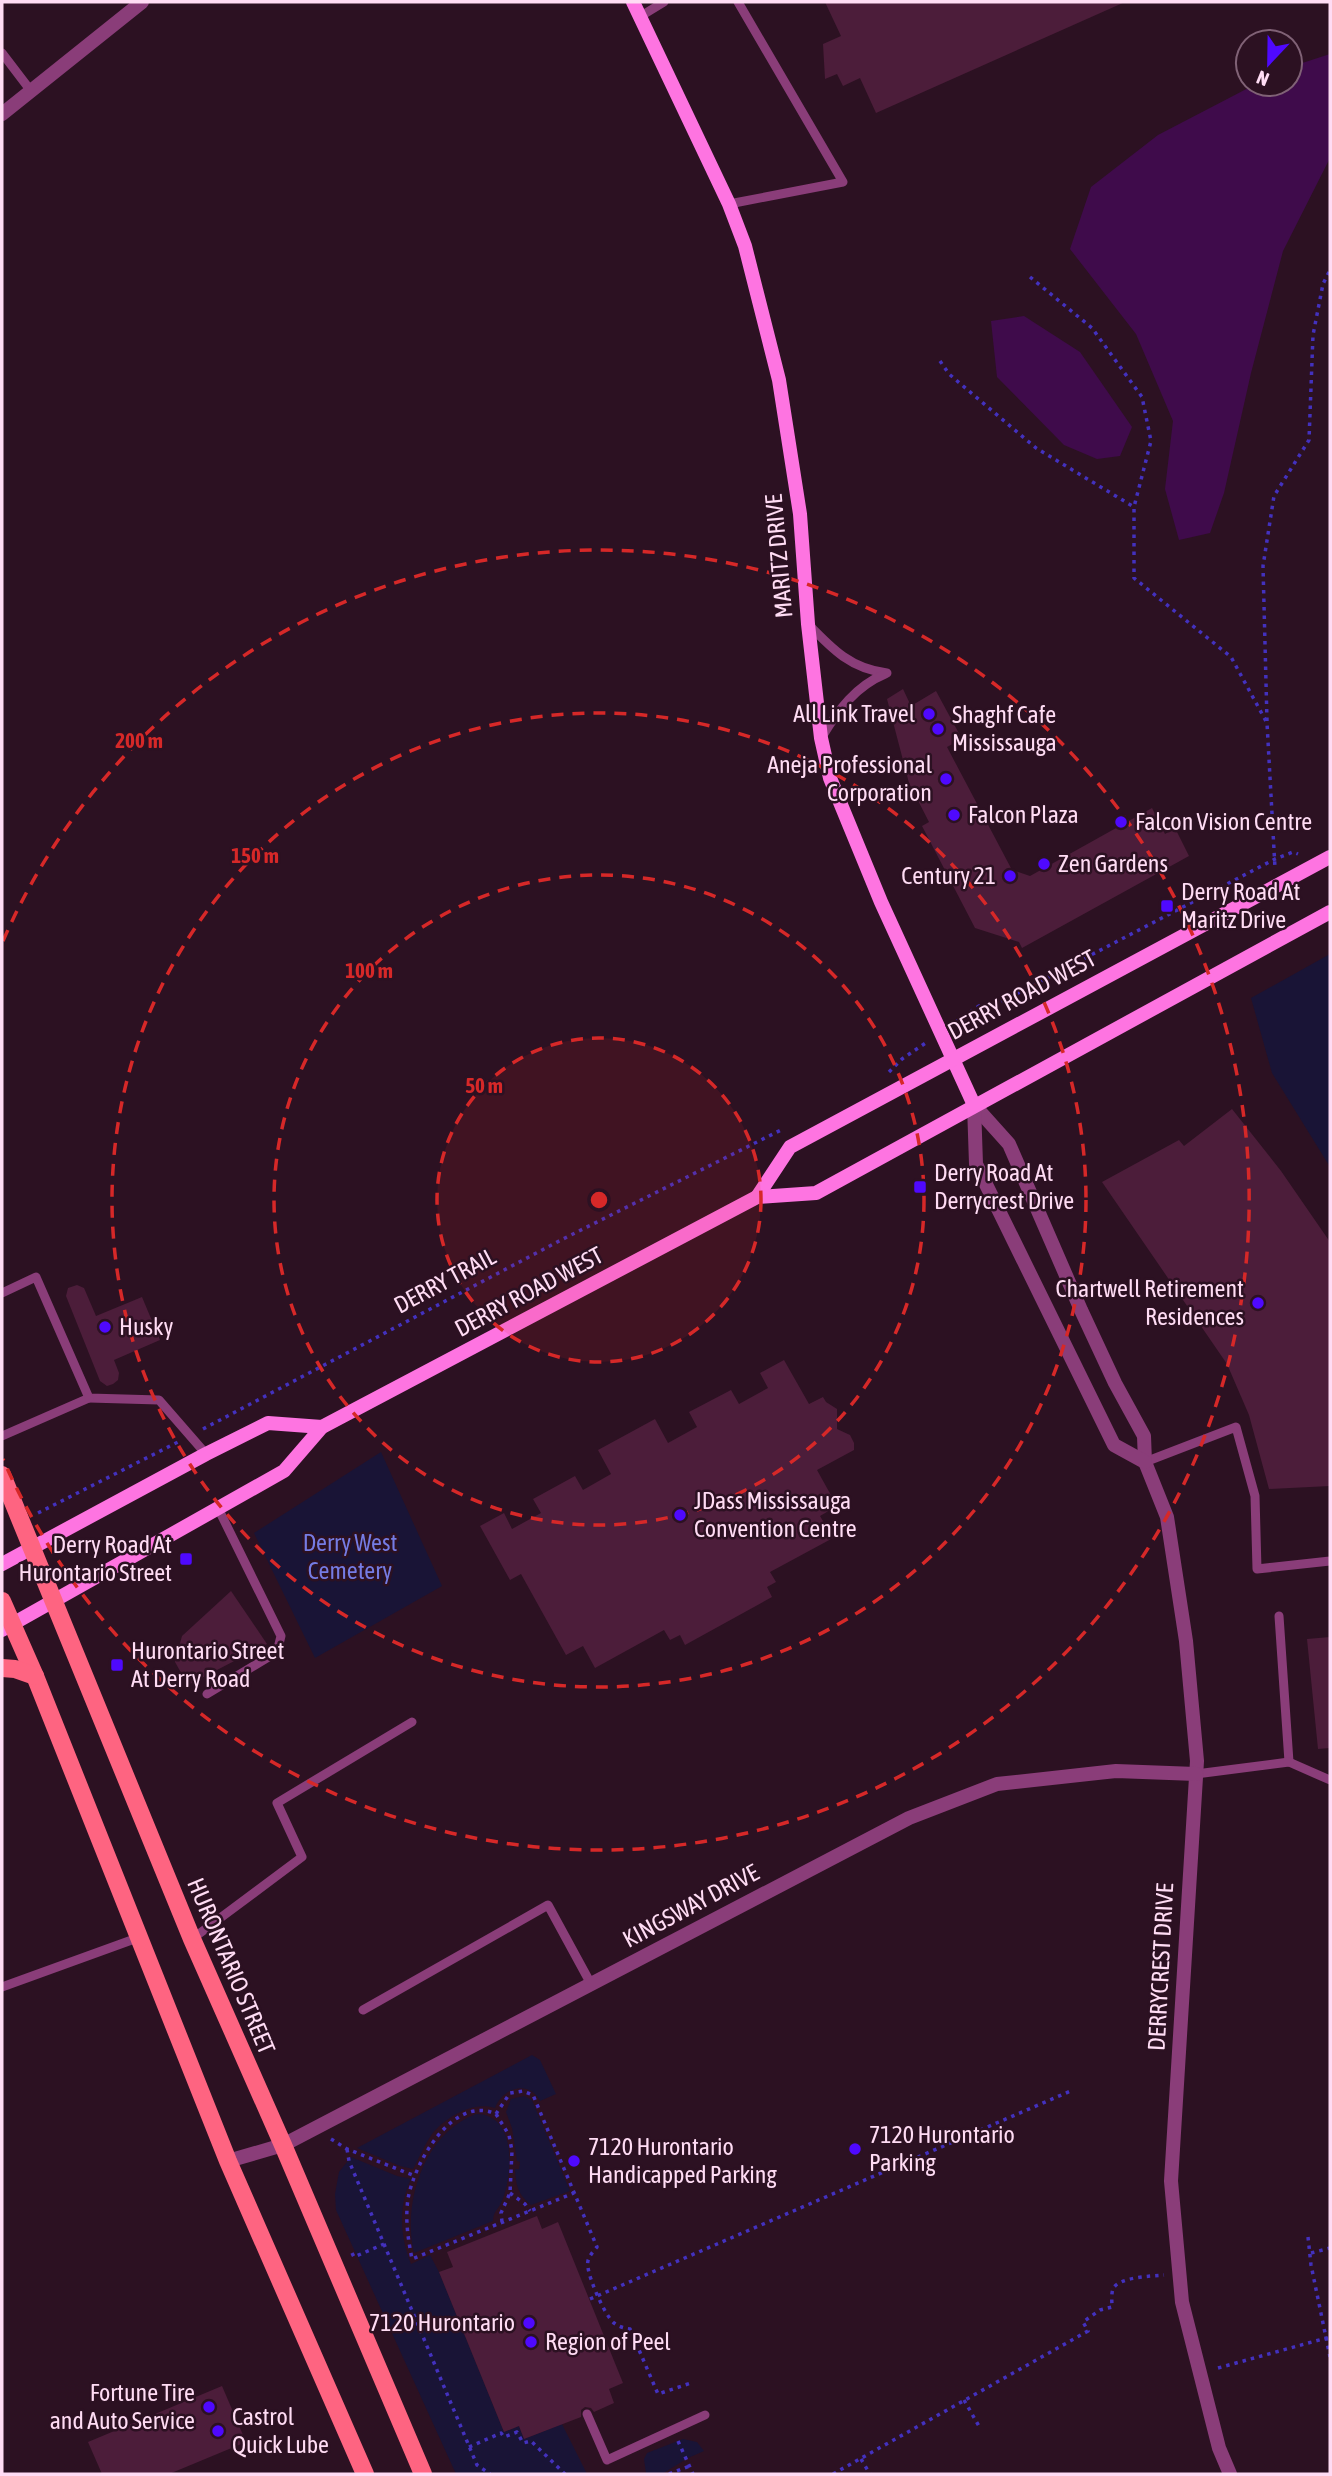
<svg xmlns="http://www.w3.org/2000/svg" width="1332" height="2476" viewBox="0 0 1332 2476" font-family="'Asap Condensed',sans-serif">
<style>
.green{fill:#191436}
.water{fill:#3f0b4b}
.building{fill:#4c1d3a}
.lines{fill:none;stroke-linecap:round;stroke-linejoin:round}
.path{stroke:#4331be;stroke-width:3.5;stroke-dasharray:3.5 5;stroke-linecap:butt}
.lane{stroke:#8a3d79;stroke-width:9}
.street{stroke:#8a3d79;stroke-width:14}
.secondary{stroke:#fe74e1;stroke-width:14}
.primary{stroke:#fe6481;stroke-width:18}
.ring{fill:none;stroke:#d62828;stroke-width:3.5;stroke-dasharray:12 9}
.poi-dot{fill:#4f09fe;stroke:#2c1122;stroke-width:2.5}
.labels{text-anchor:middle;stroke-width:5;stroke-linejoin:round;paint-order:stroke}
.street-label{font-size:24px;fill:#ffdcf4;stroke:#2c1122}
.poi-label{font-size:24px;fill:#ffdcf4;stroke:#2c1122;text-anchor:start}
.park-label{font-size:24px;fill:#757ce4;stroke:#2c1122}
.centre{fill:#d62828;stroke:#2c1122;stroke-width:3.5}
.ring-label{font-size:21px;text-anchor:middle;font-weight:bold;fill:#d62828;stroke:#2c1122;stroke-width:5;stroke-linejoin:round;paint-order:stroke}
</style>
<rect width="100%" height="100%" fill="#2c1122"/>
<g class="green">
<polygon points="1330,954 1330,1167 1272,1073 1251,998"/>
<polygon points="381,1452 442,1586 315,1658 254,1533"/>
<path d="M532 2055 540 2060 556 2094 540 2101C529 2079 502 2088 495 2108 473 2101 446 2117 432 2134 425 2144 419 2158 413 2169L400 2166 357 2148Z"/>
<path d="M524 2096 532 2100 570 2191 531 2205C518 2194 516 2186 515 2169H519L520 2162 517 2161 512 2128 506 2112 511 2099Z"/>
<path d="M476 2114C517 2114 513 2174 502 2201 499 2209 493 2211 493 2221L414 2253C402 2203 424 2133 476 2114Z"/>
<path d="M351 2157 397 2176 411 2179C398 2207 400 2236 411 2264L430 2255 439 2272 504 2432 519 2426 524 2439 562 2424 587 2474H456L336 2210 335 2194 339 2172Z"/>
<polygon points="683,2439 697,2442 704,2451 688,2458 662,2474 643,2474 646,2473 644,2459 647,2453"/>
</g>
<g class="water">
<polygon points="1330,54 1330,158 1283,251 1251,373 1224,493 1210,533 1179,540 1165,489 1173,421 1136,334 1070,249 1091,187 1158,135 1256,84 1290,84 1290,67"/>
<polygon points="1024,316 1080,352 1132,427 1120,456 1097,459 1064,445 997,377 991,321"/>
</g>
<g class="building">
<polygon points="825,2 1125,2 876,113 860,78 843,86 837,74 825,79 823,44 841,36"/>
<polygon points="903,689 911,706 936,691 962,739 947,747 1012,870 1030,876 1152,808 1165,834 1175,828 1189,856 1022,948 1019,942 975,928 922,826 929,822 909,783 887,699"/>
<polygon points="1232,1109 1281,1171 1330,1242 1330,1486 1269,1489 1249,1415 1227,1364 1102,1182 1179,1140 1184,1146"/>
<polygon points="77,1285 84,1288 96,1316 142,1297 160,1340 114,1360 119,1373 118,1380 113,1384 107,1386 100,1381 66,1296 68,1288"/>
<polygon points="784,1360 809,1404 823,1397 826,1402 837,1409 837,1429 850,1435 854,1443 854,1450 817,1470 837,1506 820,1516 833,1538 770,1572 776,1582 767,1587 772,1597 685,1645 680,1635 670,1640 664,1630 595,1668 583,1646 566,1655 521,1574 510,1580 480,1526 504,1513 512,1529 541,1513 533,1499 575,1476 583,1490 611,1474 598,1450 655,1419 668,1443 697,1427 689,1412 731,1390 739,1404 768,1388 760,1373"/>
<polygon points="231,1591 267,1644 188,1685 175,1662 182,1636"/>
<polygon points="1330,1637 1330,1748 1318,1749 1307,1639"/>
<polygon points="537,2216 542,2229 558,2222 623,2383 609,2389 614,2403 594,2412 591,2408 585,2407 581,2410 581,2417 524,2439 519,2426 504,2432 439,2272 453,2267 447,2252"/>
<polygon points="222,2386 246,2442 169,2474 102,2474 88,2442"/>
</g>
<g class="lines">
<g class="path">
<polyline points="1030,277 1092,328 1142,397 1151,441 1134,507 1134,578 1231,657 1267,723 1275,868"/>
<polyline points="940,361 949,374 1036,448 1134,507"/>
<polyline points="1267,721 1263,566 1274,496 1309,440 1313,335 1323,284 1330,270"/>
<polyline points="956,1022 979,1006 999,1003 1275,859 1293,852 1298,854"/>
<polyline points="889,1072 902,1059 927,1042"/>
<polyline points="203,1429 561,1240 781,1130"/>
<polyline points="38,1513 178,1442"/>
<path d="M496 2114 510 2093 523 2091 533 2095 597 2247C592 2253 586 2259 588 2267 589 2279 605 2316 614 2323 619 2327 624 2328 630 2329L658 2394 691 2383"/>
<polyline points="331,2139 347,2149 415,2176"/>
<polyline points="347,2149 349,2161 477,2465 490,2474"/>
<polyline points="510,2193 525,2204 530,2211"/>
<path d="M502 2222 501 2213 510 2193 512 2151 509 2135 496 2114C453 2094 414 2163 408 2199 405 2219 408 2239 412 2259L574 2193"/>
<polyline points="1308,2237 1311,2265 1330,2357"/>
<polyline points="352,2253 354,2257 384,2244"/>
<polyline points="1311,2253 1330,2248"/>
<polyline points="590,2299 1073,2090"/>
<polyline points="1218,2368 1330,2337"/>
<polyline points="964,2400 980,2428"/>
<polyline points="678,2441 693,2474"/>
<polyline points="469,2447 501,2433 504,2437 517,2432 523,2443 531,2441 565,2474"/>
<polyline points="861,2459 870,2474"/>
<polyline points="669,2474 690,2466"/>
<path d="M833 2474 1088 2331 1083 2322 1100 2310 1112 2307C1112 2302 1111 2294 1113 2289 1118 2277 1152 2276 1164 2275"/>
</g>
<g class="lane">
<polyline points="641,16 664,2"/>
<polyline points="2,53 31,91"/>
<polyline points="729,204 843,182 738,2"/>
<path d="M808 624C832 649 851 669 887 673"/>
<path d="M822 737C838 710 856 686 885 674"/>
<polyline points="2,1293 36,1277 89,1398 159,1400 206,1454"/>
<polyline points="2,1436 89,1398"/>
<polyline points="1145,1462 1236,1427 1255,1496 1257,1569 1330,1561"/>
<polyline points="1279,1616 1289,1762"/>
<polyline points="207,1694 277,1652 281,1636 218,1508"/>
<polyline points="1196,1774 1289,1762 1330,1780"/>
<polyline points="192,1939 302,1857 277,1803 412,1722"/>
<polyline points="2,1987 140,1937"/>
<polyline points="363,2010 548,1905 591,1984"/>
<polyline points="587,2414 607,2460 705,2415"/>
</g>
<g class="street">
<polyline points="2,114 142,2"/>
<polyline points="974,1105 1009,1144 1081,1310 1115,1383 1144,1436 1145,1462 1167,1517 1186,1641 1197,1761 1171,2181 1182,2302 1219,2448 1230,2474"/>
<polyline points="974,1105 976,1164 1114,1445 1145,1462"/>
<polyline points="228,2161 283,2145 909,1818 997,1784 1116,1771 1196,1774"/>
</g>
<g class="secondary">
<polyline points="633,2 729,204 745,246 779,380 800,514 808,624 821,738 830,778 881,902 974,1105"/>
<polyline points="757,1197 790,1147 1330,857"/>
<polyline points="2,1564 206,1454 268,1423 322,1427"/>
<polyline points="2,1630 284,1471 322,1427 757,1197 816,1193 1330,912"/>
</g>
<g class="primary">
<polyline points="2,1475 192,1939 283,2145 423,2474"/>
<polyline points="2,1601 35,1676 228,2161 365,2474"/>
<polyline points="2,1668 15,1669 35,1676"/>
</g>
</g>
<circle cx="599" cy="1200" r="162" fill="#d62828" fill-opacity=".12"/>
<g class="ring">
<circle cx="599" cy="1200" r="162"/>
<circle cx="599" cy="1200" r="325"/>
<circle cx="599" cy="1200" r="487"/>
<path d="M3 941A650 650 0 1 1 3 1459"/>
</g>
<g class="poi-dot">
<circle cx="929" cy="714" r="7"/>
<circle cx="938" cy="729" r="7"/>
<circle cx="946" cy="779" r="7"/>
<circle cx="954" cy="815" r="7"/>
<circle cx="1121" cy="822" r="7"/>
<circle cx="1044" cy="864" r="7"/>
<circle cx="1010" cy="876" r="7"/>
<rect x="1160" y="899" width="14" height="14" rx="3.5"/>
<rect x="913" y="1180" width="14" height="14" rx="3.5"/>
<circle cx="1258" cy="1303" r="7"/>
<circle cx="105" cy="1327" r="7"/>
<circle cx="680" cy="1515" r="7"/>
<rect x="179" y="1552" width="14" height="14" rx="3.5"/>
<rect x="110" y="1658" width="14" height="14" rx="3.5"/>
<circle cx="855" cy="2149" r="7"/>
<circle cx="574" cy="2161" r="7"/>
<circle cx="529" cy="2323" r="7"/>
<circle cx="531" cy="2342" r="7"/>
<circle cx="209" cy="2407" r="7"/>
<circle cx="218" cy="2431" r="7"/>
</g>
<g class="labels">
<g class="street-label">
<text transform="translate(779 556) rotate(-95)" y="8">MARITZ DRIVE</text>
<text transform="translate(1022 995) rotate(-28)" y="8">DERRY ROAD WEST</text>
<text transform="translate(445 1281) rotate(-28)" y="8">DERRY TRAIL</text>
<text transform="translate(529 1292) rotate(-28)" y="8">DERRY ROAD WEST</text>
<text transform="translate(691 1906) rotate(-28)" y="8">KINGSWAY DRIVE</text>
<text transform="translate(231 1966) rotate(67)" y="8">HURONTARIO STREET</text>
<text transform="translate(1161 1967) rotate(-87)" y="8">DERRYCREST DRIVE</text>
</g>
<g class="poi-label">
<text x="915" y="722" text-anchor="end">All Link Travel</text>
<text x="952" y="723">Shaghf Cafe<tspan x="952" dy="28">Mississauga</tspan></text>
<text x="932" y="773" text-anchor="end">Aneja Professional<tspan x="932" dy="28">Corporation</tspan></text>
<text x="968" y="823">Falcon Plaza</text>
<text x="1135" y="830">Falcon Vision Centre</text>
<text x="1058" y="872">Zen Gardens</text>
<text x="996" y="884" text-anchor="end">Century 21</text>
<text x="1181" y="900">Derry Road At<tspan x="1181" dy="28">Maritz Drive</tspan></text>
<text x="934" y="1181">Derry Road At<tspan x="934" dy="28">Derrycrest Drive</tspan></text>
<text x="1244" y="1297" text-anchor="end">Chartwell Retirement<tspan x="1244" dy="28">Residences</tspan></text>
<text x="119" y="1335">Husky</text>
<text x="694" y="1509">JDass Mississauga<tspan x="694" dy="28">Convention Centre</tspan></text>
<text x="172" y="1553" text-anchor="end">Derry Road At<tspan x="172" dy="28">Hurontario Street</tspan></text>
<text x="131" y="1659">Hurontario Street<tspan x="131" dy="28">At Derry Road</tspan></text>
<text x="869" y="2143">7120 Hurontario<tspan x="869" dy="28">Parking</tspan></text>
<text x="588" y="2155">7120 Hurontario<tspan x="588" dy="28">Handicapped Parking</tspan></text>
<text x="515" y="2331" text-anchor="end">7120 Hurontario</text>
<text x="545" y="2350">Region of Peel</text>
<text x="195" y="2401" text-anchor="end">Fortune Tire<tspan x="195" dy="28">and Auto Service</tspan></text>
<text x="232" y="2425">Castrol<tspan x="232" dy="28">Quick Lube</tspan></text>
</g>
<g class="park-label">
<text x="350" y="1551">Derry West<tspan x="350" dy="28">Cemetery</tspan></text>
</g>
</g>
<circle cx="599" cy="1200" r="10" class="centre"/>
<g class="ring-label">
<text x="139" y="748">200 m</text>
<text x="255" y="863">150 m</text>
<text x="369" y="978">100 m</text>
<text x="484" y="1093">50 m</text>
</g>
<rect width="1332" height="2476" fill="none" stroke="#ffdcf4" stroke-width="7"/>
<g transform="translate(1269 63) rotate(202)"><circle r="33" fill="#2c1122" stroke="#806276" stroke-width="2"/>
<path d="M0-5L12 26L0 18L-12 26Z" fill="#4f09fe"/>
<text y="-10" font-size="19" font-weight="bold" text-anchor="middle" fill="#ffdcf4">N</text>
</g>
</svg>
